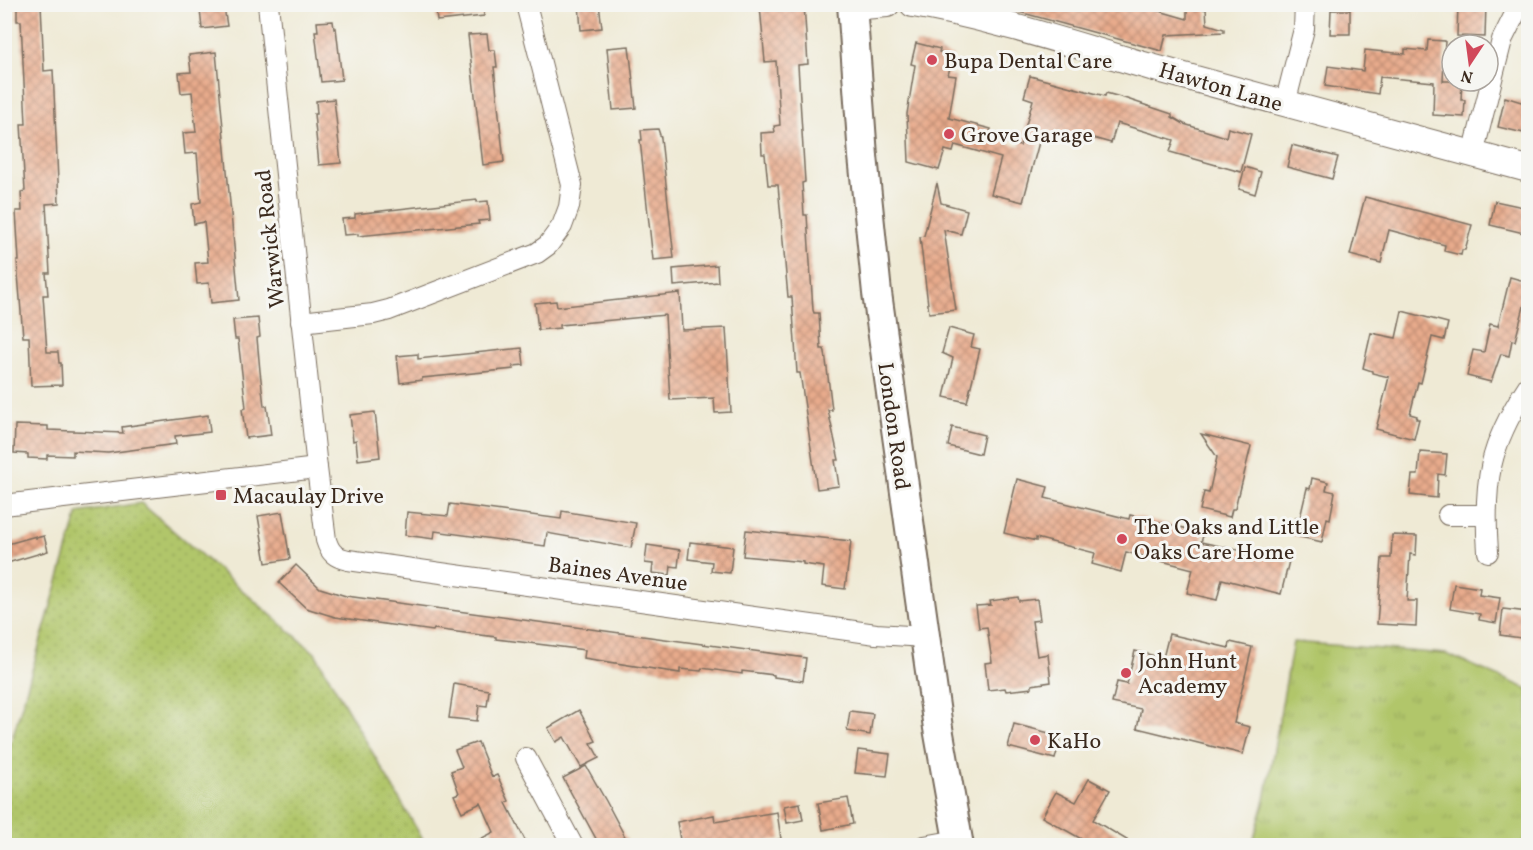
<svg xmlns="http://www.w3.org/2000/svg" width="1533" height="850" viewBox="0 0 1533 850" font-family="Vollkorn,serif">
<style>
.grass{fill:url(#grass-tufts);stroke:#767844;stroke-width:1.5}
.park{fill:url(#park-dots);stroke:#767844;stroke-width:1.5}
.building{fill:url(#building-cross-hatch)}
.lines{fill:none;stroke-linecap:round;stroke-linejoin:round}
.minor-casing{stroke:#7a6d5e;stroke-width:22}
.tertiary-casing{stroke:#7a6d5e;stroke-width:28}
.secondary-casing{stroke:#7a6d5e;stroke-width:32}
.minor{stroke:#fff;stroke-width:20}
.tertiary{stroke:#fff;stroke-width:26}
.secondary{stroke:#fff;stroke-width:28}
.poi-dot{fill:#d1495b;stroke:#f6f6f2;stroke-width:2}
.labels{text-anchor:middle;stroke-width:6;stroke-linejoin:round;paint-order:stroke}
.poi-label{font-size:22px;fill:#3b2a1e;stroke:#f6f6f2;text-anchor:start}
.street-label{font-size:22px;fill:#3b2a1e;stroke:#f6f6f2}
</style>
<defs>
<pattern id="grass-tufts" width="24" height="20" patternUnits="userSpaceOnUse" patternTransform="scale(1.5)"><rect width="24" height="20" fill="#b1c66b"/><path d="M3 7l-1-3M5 7V3M7 7l1-3M15 17l-1-3M17 17v-4M19 17l1-3" fill="none" stroke="#99aa5c"/></pattern>
<pattern id="park-dots" width="8" height="8" patternUnits="userSpaceOnUse" patternTransform="scale(1.5)"><rect width="8" height="8" fill="#b1c66b"/><path d="M2 2h.1M6 6h.1" fill="none" stroke="#99aa5c" stroke-width="1.8" stroke-linecap="round"/></pattern>
<pattern id="building-cross-hatch" width="8" height="8" patternUnits="userSpaceOnUse" patternTransform="scale(1.5)"><rect width="8" height="8" fill="#e8ab8c"/><path d="M0 0l8 8M0 8l8-8" fill="none" stroke="#bd8b72"/></pattern>
</defs>
<rect width="100%" height="100%" fill="#f6f6f2"/>
<filter id="ink" filterUnits="userSpaceOnUse"><feTurbulence type="fractalNoise" baseFrequency=".0167" numOctaves="2"/><feDisplacementMap in="SourceGraphic" scale="12" xChannelSelector="R" yChannelSelector="G"/><feConvolveMatrix kernelMatrix="1 2 1 2 8 2 1 2 1" color-interpolation-filters="sRGB"/></filter>
<filter id="wash" filterUnits="userSpaceOnUse"><feTurbulence type="fractalNoise" baseFrequency=".008" numOctaves="4" result="noise"/><feDisplacementMap in="SourceGraphic" scale="24" xChannelSelector="R" yChannelSelector="G"/><feGaussianBlur stdDeviation="1.35" result="paint"/><feColorMatrix in="noise" values="0 0 0 0 0 0 0 0 0 0 0 0 0 0 0 0 0 1.4 0 .05"/><feComposite in="paint" operator="in"/></filter>
<g filter="url(#wash)">
<rect width="100%" height="100%" fill="#efead5"/>
<polygon class="grass" points="1293,642 1446,654 1528,689 1528,833 1521,845 1252,845 1265,800"/>
<polygon class="park" points="141,503 315,653 426,845 5,845 5,763 78,513"/>
<g id="blocks">
<g class="building">
<polygon points="17,4 41,4 44,71 53,70 59,203 46,204 50,273 46,273 48,295 43,295 47,352 58,352 59,363 61,363 62,385 31,386 29,337 23,337 17,261 19,261 16,211 22,211 21,192 25,191 21,124 26,124 21,21 17,21"/>
<polygon points="202,4 221,4 221,7 224,7 227,26 202,29 200,9 203,9"/>
<polygon points="435,4 483,4 484,16 437,21"/>
<polygon points="579,4 599,4 602,28 581,30"/>
<polygon points="775,4 804,4 808,64 798,65 805,182 802,183 804,215 807,215 813,310 814,313 819,313 821,349 824,349 825,352 832,410 828,410 839,460 835,460 839,486 817,489 800,373 797,373 792,297 788,297 778,185 768,185 765,154 762,154 761,133 775,132 774,126 780,125 776,61 765,62 760,6"/>
<polygon points="1013,4 1135,4 1187,19 1187,10 1206,9 1207,24 1224,29 1224,32 1166,35 1162,51 1012,10"/>
<polygon points="1458,4 1486,4 1485,37 1457,36"/>
<polygon points="1331,10 1350,10 1350,34 1330,34"/>
<polygon points="333,21 334,29 336,28 342,80 321,82 315,31 318,31 317,22"/>
<polygon points="487,34 489,50 495,50 497,67 494,67 504,162 483,165 468,35"/>
<polygon points="1428,40 1445,41 1443,81 1462,81 1461,100 1465,100 1464,117 1433,115 1434,82 1380,77 1378,94 1325,86 1328,66 1363,71 1365,50 1405,54 1405,49 1427,51"/>
<polygon points="916,43 940,49 939,52 953,56 948,75 956,76 949,118 991,129 988,138 1020,146 1033,100 1024,97 1030,76 1105,96 1106,93 1124,98 1172,114 1172,117 1184,124 1226,137 1228,128 1251,134 1241,172 1170,152 1174,140 1117,123 1111,143 1075,133 1073,139 1042,131 1023,202 991,194 1001,158 955,145 953,152 945,150 939,170 909,162 907,114 915,65 911,64"/>
<polygon points="629,46 636,108 613,110 607,48"/>
<polygon points="216,52 239,300 211,303 209,283 197,284 195,263 208,262 204,222 194,224 192,204 201,202 197,153 185,154 183,133 196,132 192,92 181,93 179,73 191,72 189,55"/>
<polygon points="1505,97 1528,104 1528,134 1498,127"/>
<polygon points="334,99 341,163 319,165 314,114 317,114 316,101"/>
<polygon points="658,129 661,138 674,258 653,260 640,140 642,140 641,130"/>
<polygon points="1292,145 1338,157 1332,179 1287,167"/>
<polygon points="1245,167 1261,172 1255,194 1239,189"/>
<polygon points="937,183 941,203 967,210 961,234 944,230 956,310 929,313 920,237 924,236"/>
<polygon points="1365,197 1472,225 1465,250 1462,250 1461,255 1444,251 1445,245 1389,230 1381,263 1350,255"/>
<polygon points="477,200 477,202 488,201 490,220 478,221 479,224 358,236 358,234 344,235 342,219 355,218 355,214"/>
<polygon points="1495,201 1528,208 1528,234 1490,225"/>
<polygon points="717,265 718,282 674,286 673,269"/>
<polygon points="1510,277 1528,282 1528,291 1515,341 1512,340 1509,356 1501,354 1491,382 1467,376 1473,350 1484,352 1490,324 1498,326"/>
<polygon points="680,293 682,330 726,328 731,412 715,413 714,398 670,400 665,315 560,325 560,328 538,330 535,303 556,301 557,307"/>
<polygon points="1402,311 1448,323 1444,340 1432,337 1421,383 1418,382 1410,414 1417,416 1416,419 1419,419 1414,439 1376,429 1389,377 1372,373 1372,371 1363,368 1371,333 1396,338"/>
<polygon points="258,318 260,337 257,338 260,371 264,406 267,406 271,435 246,438 242,409 246,408 238,339 235,339 233,320"/>
<polygon points="949,328 974,335 971,347 980,349 967,402 944,397 953,358 942,353"/>
<polygon points="522,348 524,365 513,366 514,369 422,378 422,380 400,383 397,356 418,354 418,359"/>
<polygon points="375,412 380,457 358,460 356,440 353,441 350,415"/>
<polygon points="208,415 210,432 175,436 176,444 108,453 73,451 73,456 47,455 47,459 28,458 28,454 14,453 15,425 48,426 48,430 123,433 122,427"/>
<polygon points="952,427 984,435 980,454 948,446"/>
<polygon points="1201,434 1251,446 1239,495 1238,495 1235,509 1232,509 1230,517 1200,510 1204,492 1209,493 1217,457"/>
<polygon points="1420,452 1447,454 1445,475 1438,474 1437,498 1410,495 1412,475 1418,475"/>
<polygon points="1312,478 1328,482 1326,490 1335,492 1330,519 1327,518 1322,542 1292,535 1296,517 1300,518 1307,488 1310,489"/>
<polygon points="1017,479 1048,487 1045,498 1129,519 1130,515 1204,533 1201,542 1289,561 1281,594 1222,579 1217,600 1187,593 1193,569 1126,552 1121,572 1092,564 1095,553 1036,538 1036,541 1004,533"/>
<polygon points="450,504 561,519 562,511 636,523 631,548 547,533 545,546 435,531 434,539 405,535 407,512 448,516"/>
<polygon points="282,512 290,559 266,563 258,516"/>
<polygon points="746,530 851,541 845,589 822,586 824,567 803,564 803,562 743,556"/>
<polygon points="1392,535 1417,536 1416,555 1410,554 1407,601 1417,601 1416,626 1377,624 1382,558 1391,558"/>
<polygon points="36,536 36,538 44,536 48,551 4,564 4,545"/>
<polygon points="690,542 733,547 730,573 711,571 712,562 688,559"/>
<polygon points="647,545 680,550 678,567 671,566 670,575 652,573 653,564 645,563"/>
<polygon points="296,565 320,588 346,596 806,658 803,681 774,677 774,675 742,671 742,674 702,668 701,671 680,669 680,673 584,658 585,650 496,639 496,637 434,629 433,631 335,617 306,608 279,583"/>
<polygon points="1454,584 1480,588 1479,595 1500,598 1496,623 1479,620 1480,614 1450,609"/>
<polygon points="1018,597 1019,601 1037,599 1040,620 1032,621 1037,656 1048,654 1051,682 1032,685 1032,688 1006,691 1005,688 988,690 985,663 992,662 987,627 979,628 976,606 991,605 990,601"/>
<polygon points="1503,609 1528,612 1528,639 1500,635"/>
<polygon points="1169,634 1229,648 1230,642 1252,647 1234,723 1250,727 1243,754 1137,728 1141,709 1112,703 1117,682 1127,684 1135,651 1163,658"/>
<polygon points="454,684 489,690 487,706 479,705 477,721 449,718"/>
<polygon points="579,710 596,741 591,743 599,758 581,767 564,737 556,742 548,728"/>
<polygon points="850,711 873,714 870,735 847,731"/>
<polygon points="1014,724 1061,736 1055,759 1008,747"/>
<polygon points="478,742 492,777 497,775 509,801 506,803 528,846 467,846 494,832 481,803 462,812 454,795 459,793 451,771 462,767 455,750"/>
<polygon points="858,750 890,754 887,776 855,773"/>
<polygon points="586,766 606,801 630,846 600,846 563,778"/>
<polygon points="1089,779 1110,790 1093,820 1137,846 1094,846 1042,817 1056,792 1076,802"/>
<polygon points="848,798 853,824 823,830 818,803"/>
<polygon points="800,803 803,820 787,823 784,806"/>
<polygon points="777,812 781,839 738,846 681,846 677,822 714,815 715,822"/>
</g>
</g>
</g>
<g filter="url(#ink)">
<use href="#blocks" fill-opacity="0" stroke="#7a6d5e" stroke-width="1.5"/>
<g class="lines">
<defs>
<g id="minor">
<path d="M268 4 317 468 326 540C330 553 335 557 348 560L876 634 925 637"/>
<polyline points="1285,104 1304,29 1305,4"/>
<polyline points="1473,154 1502,40 1520,4"/>
<polyline points="301,322 373,314 389,310 537,253 548,245 562,226 569,207 572,185 526,4"/>
<polyline points="4,505 317,468"/>
<polyline points="1448,515 1485,515"/>
<path d="M1488 552C1483 481 1489 445 1528 386"/>
<polyline points="526,758 573,846"/>
<polyline points="924,846 958,840"/>
</g>
<g id="tertiary">
<path d="M913 4C991 17 1074 45 1151 67 1276 102 1402 135 1528 169"/>
<polyline points="852,7 887,4"/>
</g>
<polyline id="secondary" points="852,4 863,156 877,293 938,728 959,846"/>
</defs>
<use href="#minor" class="minor-casing"/>
<use href="#tertiary" class="tertiary-casing"/>
<use href="#secondary" class="secondary-casing"/>
<use href="#minor" class="minor"/>
<use href="#tertiary" class="tertiary"/>
<use href="#secondary" class="secondary"/>
</g>
</g>
<g class="poi-dot">
<circle cx="932" cy="60" r="6"/>
<circle cx="949" cy="134" r="6"/>
<rect x="215" y="489" width="12" height="12" rx="3"/>
<circle cx="1122" cy="539" r="6"/>
<circle cx="1126" cy="673" r="6"/>
<circle cx="1035" cy="740" r="6"/>
</g>
<g class="labels">
<g class="poi-label">
<text x="944" y="68">Bupa Dental Care</text>
<text x="961" y="142">Grove Garage</text>
<text x="233" y="503">Macaulay Drive</text>
<text x="1134" y="534">The Oaks and Little<tspan x="1134" dy="25">Oaks Care Home</tspan></text>
<text x="1138" y="668">John Hunt<tspan x="1138" dy="25">Academy</tspan></text>
<text x="1047" y="748">KaHo</text>
</g>
<g class="street-label">
<text transform="translate(1221 86) rotate(16)" y="8">Hawton Lane</text>
<text transform="translate(269 239) rotate(-96)" y="8">Warwick Road</text>
<text transform="translate(895 426) rotate(82)" y="8">London Road</text>
<text transform="translate(618 573) rotate(8)" y="8">Baines Avenue</text>
</g>
</g>
<rect width="1533" height="850" fill="none" stroke="#f6f6f2" stroke-width="24"/>
<g transform="translate(1470 63) rotate(193)"><circle r="28" fill="#f6f6f2" stroke="#aba49d" stroke-width="1.5"/>
<path d="M0-4.5L10 22L0 15L-10 22Z" fill="#d1495b"/>
<text y="-9" font-size="16" font-weight="bold" text-anchor="middle" fill="#3b2a1e">N</text>
</g>
</svg>
